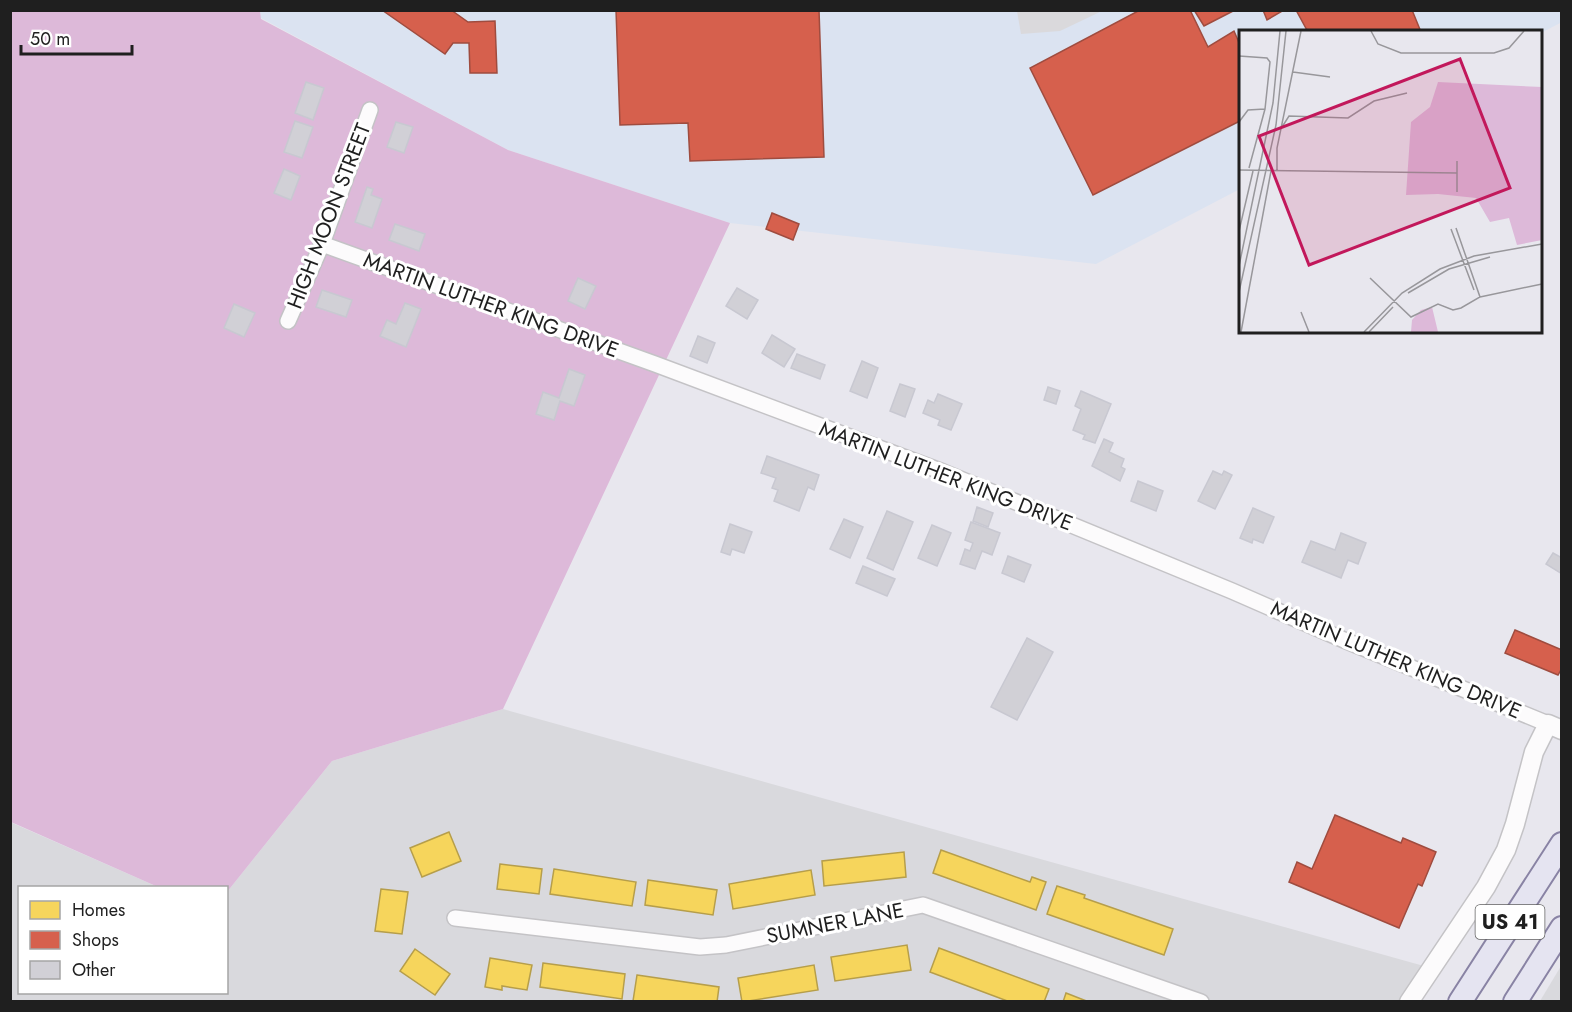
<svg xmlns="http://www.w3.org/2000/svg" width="1572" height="1012" viewBox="0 0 1572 1012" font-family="Jost,sans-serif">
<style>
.residential{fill:#d9d9dd}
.commercial{fill:#dbe3f1}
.forest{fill:#ddb9d9}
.parking{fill:#dad9dc}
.homes{fill:#f6d55c;stroke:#b69e4a;stroke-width:1.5}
.shops{fill:#d6604d;stroke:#9f4c3f;stroke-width:1.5}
.building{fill:#d1d0d6;stroke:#c8c8d1;stroke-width:1.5}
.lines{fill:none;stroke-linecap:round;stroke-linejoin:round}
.minor-casing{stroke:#c4c3c6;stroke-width:18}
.tertiary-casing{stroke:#c4c3c6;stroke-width:21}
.primary-casing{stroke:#8983a4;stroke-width:26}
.minor{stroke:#fcfbfc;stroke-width:15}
.tertiary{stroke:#fcfbfc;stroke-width:18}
.primary{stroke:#e5e4f1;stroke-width:22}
.labels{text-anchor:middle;stroke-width:6;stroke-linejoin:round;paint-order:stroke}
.shield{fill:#fff;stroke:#626262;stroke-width:1.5}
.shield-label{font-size:20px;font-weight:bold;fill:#1f1f1f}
.street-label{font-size:21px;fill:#1f1f1f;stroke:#fff}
.inset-road{fill:none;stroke:#98979b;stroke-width:1.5}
.view{fill:#c2185b;fill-opacity:0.15;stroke:#c2185b;stroke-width:3}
.inset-edge{fill:none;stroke:#1f1f1f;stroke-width:3}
</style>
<rect width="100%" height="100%" fill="#e8e7ee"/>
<g class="residential">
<polygon points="503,709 1431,968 1412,1002 11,1001 10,822 158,887 20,888 20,992 226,992 227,892 332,761"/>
<polygon points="1561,966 1561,1001 1540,1001"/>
</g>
<polygon class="commercial" points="1561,10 1562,22 1541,33 1240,32 1240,189 1096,264 730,223 508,150 261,18 260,11"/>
<polygon class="forest" points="11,11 260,11 261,19 508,150 730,223 503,709 332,761 227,892 226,888 158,887 11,822"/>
<polygon class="parking" points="1017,11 1017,10 1102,11 1060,31 1021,34"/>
<g class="homes">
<polygon points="449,832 461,861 422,877 410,848"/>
<polygon points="941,850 1030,882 1032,877 1046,882 1036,910 933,873"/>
<polygon points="904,852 906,877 824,886 822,861"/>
<polygon points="500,864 542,869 539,894 497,889"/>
<polygon points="554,869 636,882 632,906 550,894"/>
<polygon points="811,870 815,895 733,909 729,884"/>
<polygon points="648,880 717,890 713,915 645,905"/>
<polygon points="1057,886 1085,895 1084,898 1173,929 1164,955 1047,914"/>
<polygon points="381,889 408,892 402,934 375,931"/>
<polygon points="907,945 911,970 835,981 831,957"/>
<polygon points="939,948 1049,989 1044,1002 1010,1002 930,972"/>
<polygon points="415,949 450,974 435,995 400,971"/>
<polygon points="490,958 532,965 527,990 502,986 502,990 485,987"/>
<polygon points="543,963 625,974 622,999 540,987"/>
<polygon points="814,965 818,990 742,1002 738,978"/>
<polygon points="637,975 719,987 717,1002 633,1001"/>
<polygon points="1066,993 1089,1002 1063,1002"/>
</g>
<g class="shops">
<polygon points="382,10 451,10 468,22 495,21 497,73 470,73 469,43 453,43 445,54"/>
<polygon points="616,10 819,10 824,157 690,161 688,123 620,125"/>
<polygon points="1140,10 1190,10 1208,47 1234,31 1240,45 1240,121 1093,195 1030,68"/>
<polygon points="1194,10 1235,10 1204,26"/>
<polygon points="1263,10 1284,10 1267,20"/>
<polygon points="1296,10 1412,10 1421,32 1308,32"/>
<polygon points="772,213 799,224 793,240 766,229"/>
<polygon points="1515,630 1562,650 1562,668 1558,675 1505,653"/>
<polygon points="1335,815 1401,843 1403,838 1436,852 1422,886 1418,884 1399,928 1289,882 1297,862 1312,869"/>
</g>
<g class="building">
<polygon points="306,82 324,88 313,120 295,113"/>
<polygon points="295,121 313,127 302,158 284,152"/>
<polygon points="396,122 413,127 404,153 387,147"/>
<polygon points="284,169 300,176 291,200 274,193"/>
<polygon points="367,187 373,189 371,195 382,199 372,228 355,222"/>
<polygon points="395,224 425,234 419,251 389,240"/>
<polygon points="578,278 596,286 585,309 568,301"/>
<polygon points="737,288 758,300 747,319 726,306"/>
<polygon points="322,290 352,300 346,317 316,307"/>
<polygon points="405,303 421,309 406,347 380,336 387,320 396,324"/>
<polygon points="234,304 255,313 244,337 224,328"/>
<polygon points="772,335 795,349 784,367 762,353"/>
<polygon points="698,336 715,343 707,363 690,356"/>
<polygon points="797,354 825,365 820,379 791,368"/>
<polygon points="862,361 878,368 867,398 850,391"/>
<polygon points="569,369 585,375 574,406 560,401 554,420 536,414 543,392 559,398"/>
<polygon points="900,384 915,389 905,417 890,411"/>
<polygon points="1048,387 1060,391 1056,404 1044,400"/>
<polygon points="1081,391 1111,404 1095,443 1083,439 1085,435 1073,430 1081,409 1075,406"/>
<polygon points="938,394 962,404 951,430 938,425 940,420 923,413 928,400 934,403"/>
<polygon points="1104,439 1113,443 1109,452 1124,459 1121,467 1125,469 1120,481 1092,466"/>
<polygon points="767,456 819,475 814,490 808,487 799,511 774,501 778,490 772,488 776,478 761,473"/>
<polygon points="1213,471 1222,475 1224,471 1232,475 1215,509 1198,501"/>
<polygon points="1138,481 1163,491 1156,511 1131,501"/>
<polygon points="977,507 993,513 988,527 973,521"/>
<polygon points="1253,508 1274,517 1263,543 1253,539 1252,543 1240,538"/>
<polygon points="887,511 913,522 893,570 867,558"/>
<polygon points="844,519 863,527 850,558 830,549"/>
<polygon points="971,522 1000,533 992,555 982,551 975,569 960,564 965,549 970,551 973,543 965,540"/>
<polygon points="730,524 752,532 744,553 732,549 730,555 721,552"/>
<polygon points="932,525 951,533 937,566 918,558"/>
<polygon points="1341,533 1366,543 1358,564 1348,560 1341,578 1302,562 1311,541 1335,550"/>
<polygon points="1553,553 1562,558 1562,574 1546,564"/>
<polygon points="1008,556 1031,565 1024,582 1002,573"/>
<polygon points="863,566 895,579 887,596 856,583"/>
<polygon points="1027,638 1053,652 1017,720 991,707"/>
</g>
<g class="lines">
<defs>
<g id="minor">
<polyline points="322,244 655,364 943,472 1232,591 1344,640 1548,724"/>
<polyline points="288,321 322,244 370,110"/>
<polyline points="455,918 700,947 726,945 923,905 1201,1002"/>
</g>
<polyline id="tertiary" points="1409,1002 1486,887 1506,850 1515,824 1534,752 1548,724 1562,730"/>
<g id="primary">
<polyline points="1460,1002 1562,844"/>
<polyline points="1515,1002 1562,928"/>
</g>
</defs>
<use href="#minor" class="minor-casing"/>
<use href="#tertiary" class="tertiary-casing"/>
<use href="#primary" class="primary-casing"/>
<use href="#minor" class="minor"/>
<use href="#tertiary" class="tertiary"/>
<use href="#primary" class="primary"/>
</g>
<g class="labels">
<rect class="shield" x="1475.5" y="905" width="69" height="34" rx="4.5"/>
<g class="shield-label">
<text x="1510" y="929">US 41</text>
</g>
<g class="street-label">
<text transform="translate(329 216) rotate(-69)" y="7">HIGH MOON STREET</text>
<text transform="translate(491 305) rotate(20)" y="7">MARTIN LUTHER KING DRIVE</text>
<text transform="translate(946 476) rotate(21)" y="7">MARTIN LUTHER KING DRIVE</text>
<text transform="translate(1396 660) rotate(23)" y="7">MARTIN LUTHER KING DRIVE</text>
<text transform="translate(835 923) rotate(-11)" y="7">SUMNER LANE</text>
</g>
</g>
<g transform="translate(1239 30)">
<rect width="303" height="303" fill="#e8e7ee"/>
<path d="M199 52 303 57V210L278 215 270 188 251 192 237 168 199 164 167 165 172 92 191 77ZM193 277 199 302H172L173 290 182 280Z" fill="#ddb9d9"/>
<path class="inset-road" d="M132 1 139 14 162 23H255L270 18 285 1M0 26 28 28 31 32 26 79 10 138M54 42 91 47M0 92 9 80 26 79M43 97 50 86 109 88 135 71 168 63M218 131V162M0 140 218 143M38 141V118L62 1M212 199 235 260M0 201 14 141M0 236 34 73 41 1M131 248 172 287 199 274 214 280 222 278 241 267 217 198M0 262 37 95 47 1M169 263 210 239 251 227M241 267 303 254M62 282 70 302M2 302 32 141M125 302 163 263 201 239 235 226 303 214M130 302 154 277"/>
<path class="view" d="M221 29 271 158 70 235 20 106Z"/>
<rect width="303" height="303" class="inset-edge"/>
</g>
<rect width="1572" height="1012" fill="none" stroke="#1f1f1f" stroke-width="24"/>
<rect x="18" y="886" width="210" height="108" fill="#ffffff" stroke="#a5a5a5" stroke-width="1.5"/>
<rect x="30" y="901" width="30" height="18" fill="#f6d55c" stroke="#a5a5a5" stroke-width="1.5"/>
<text x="72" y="916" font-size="18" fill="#1f1f1f">Homes</text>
<rect x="30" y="931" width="30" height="18" fill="#d6604d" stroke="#a5a5a5" stroke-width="1.5"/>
<text x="72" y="946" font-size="18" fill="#1f1f1f">Shops</text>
<rect x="30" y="961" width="30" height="18" fill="#d1d0d6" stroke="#a5a5a5" stroke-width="1.5"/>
<text x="72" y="976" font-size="18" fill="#1f1f1f">Other</text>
<path d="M21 45v9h111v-9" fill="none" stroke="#1f1f1f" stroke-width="3"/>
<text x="30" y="45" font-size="18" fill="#1f1f1f" stroke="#ffffff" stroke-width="4.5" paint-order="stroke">50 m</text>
</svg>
